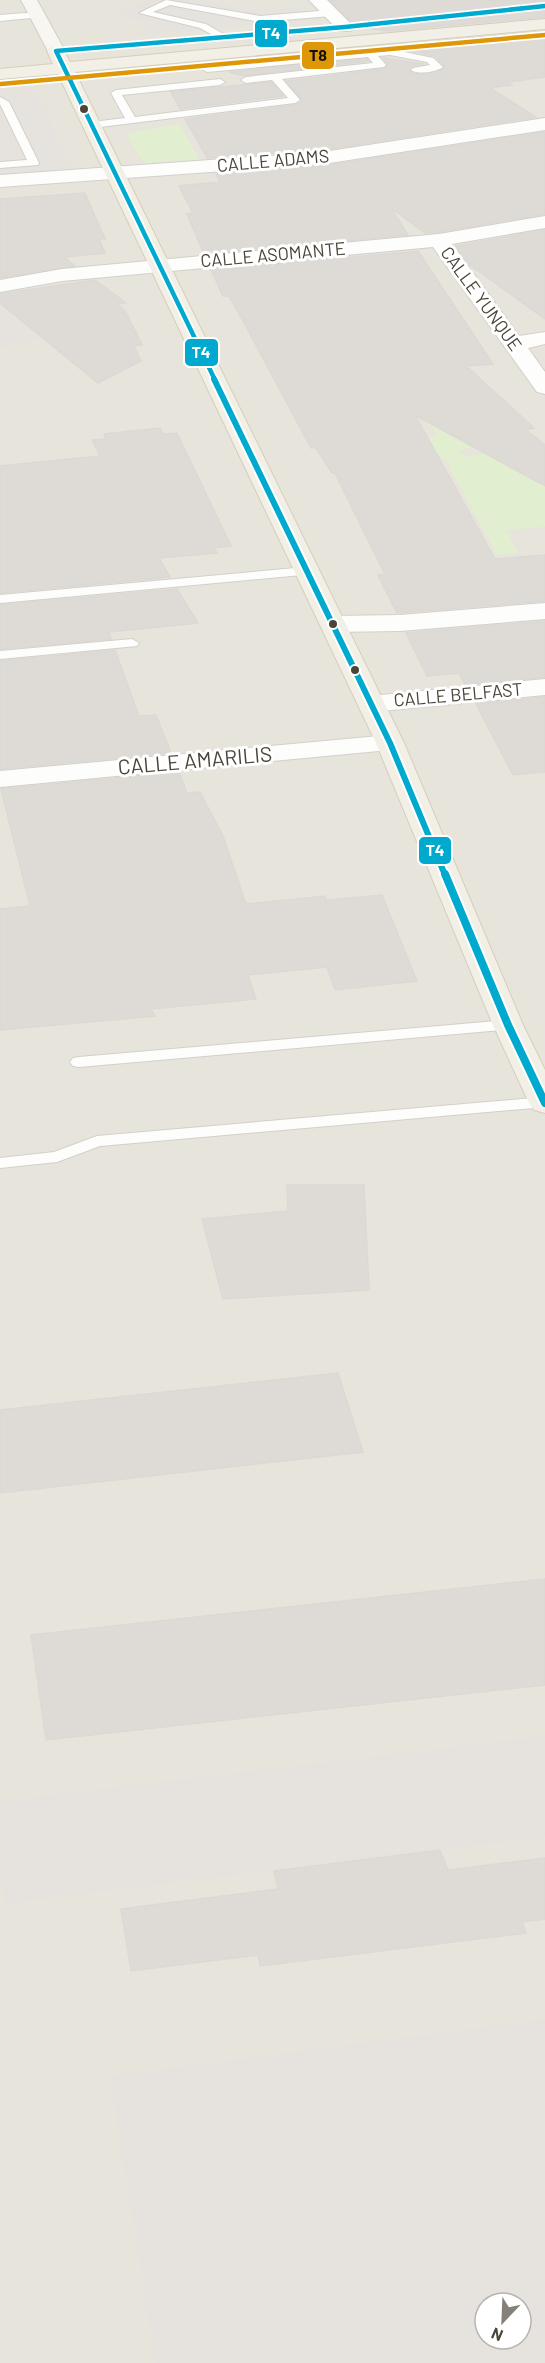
<svg xmlns="http://www.w3.org/2000/svg" width="545" height="2363" viewBox="0 0 545 2363" font-family="Barlow,sans-serif">
<style>
.residential{fill:#e7e4dc;fill-rule:evenodd}
.green{fill:#e1eecf}
.parking{fill:#e6e3df;fill-rule:evenodd}
.building{fill:#dedbd6;stroke:#dcd9d4;stroke-width:1.5}
.lines{fill:none;stroke-linecap:round;stroke-linejoin:round}
.lane-casing{stroke:#d2d0cb;stroke-width:2}
.street-casing{stroke:#d2d0cb;stroke-width:2}
.secondary-casing{stroke:#d3cfc5;stroke-width:2}
.primary-casing{stroke:#d6cebb;stroke-width:2}
.lane{fill:#fdfdfc;fill-rule:evenodd}
.street{fill:#fdfdfc;fill-rule:evenodd}
.secondary{fill:#f7f6f1;fill-rule:evenodd}
.primary{fill:#f2efe6;fill-rule:evenodd}
.bus-1-far2-casing{stroke:#fff;stroke-width:8}
.bus-1-far1-casing{stroke:#fff;stroke-width:10}
.bus-1-casing{stroke:#fff;stroke-width:12}
.bus-2-casing{stroke:#fff;stroke-width:8}
.bus-1-far2{stroke:#00a9ce;stroke-width:4.5}
.bus-1-far1{stroke:#00a9ce;stroke-width:6}
.bus-1{stroke:#00a9ce;stroke-width:8}
.bus-2{stroke:#dd9709;stroke-width:4.5}
.bus-dot{fill:#4b4439;stroke:#fff;stroke-width:2}
.labels{text-anchor:middle;stroke-width:6;stroke-linejoin:round;paint-order:stroke}
.far-street-label{font-size:18px;fill:#4b4439;stroke:#fff}
.street-label{font-size:21px;fill:#4b4439;stroke:#fff}
.line-badge{stroke:#fff;stroke-width:2}
.badge-label{font-size:16px;text-anchor:middle;font-weight:bold;fill:#fff}
.pale-badge-label{font-size:16px;text-anchor:middle;font-weight:bold;fill:#111}
</style>
<rect width="100%" height="100%" fill="#f4f2ee"/>
<path class="residential" d="M0 0H545V2363H0ZM485 2303H521V2339H485Z"/>
<g class="green">
<polygon points="179,124 200,160 145,163 137,153 127,133"/>
<polygon points="433,421 484,445 458,451 466,457 505,449 545,472 545,527 506,530 518,553 497,555 449,467 449,461 406,440 438,436 431,425 423,424"/>
</g>
<g class="parking">
<polygon points="147,0 202,0 259,11 297,7 315,19 132,35 154,23 114,15"/>
<polygon points="6,85 25,88 39,95 70,165 68,167 58,170 0,174 0,86"/>
<polygon points="0,304 22,321 40,339 0,348"/>
<polygon points="545,1736 545,1837 5,1904 0,1866 0,1801"/>
<path d="M545 2019V2363H155L110 2076ZM485 2303H521V2339H485Z"/>
</g>
<g class="building">
<polygon points="330,0 545,0 545,17 386,31 356,26"/>
<polygon points="545,31 545,77 508,82 512,85 490,88 536,117 323,150 207,158 185,119 295,105 301,102 302,99 286,81 384,69 388,65 383,58 424,64 411,66 409,70 414,74 437,72 445,67 435,56 412,51 458,47 458,44 439,41"/>
<polygon points="367,59 369,61 243,76 229,72"/>
<polygon points="271,82 283,96 180,109 171,92"/>
<polygon points="545,132 545,214 439,232 425,233 391,208 408,235 204,254 187,214 193,213 179,186 220,182 216,174 323,166"/>
<polygon points="85,193 105,239 99,239 105,253 64,257 75,266 0,278 0,199"/>
<polygon points="545,230 545,319 470,265 456,246"/>
<polygon points="418,251 493,364 466,366 534,428 526,430 545,445 545,486 415,415 495,559 545,555 545,601 397,613 378,575 385,574 335,473 332,473 316,448 311,448 235,306 229,296 223,296 211,270"/>
<polygon points="95,280 126,303 117,304 125,311 142,345 134,346 141,361 98,383 0,303 0,294"/>
<polygon points="160,428 163,434 177,433 231,546 214,548 217,553 159,558 170,577 0,593 0,466 100,456 92,440 106,439 104,434"/>
<polygon points="177,589 198,623 109,632 111,639 0,649 0,605"/>
<polygon points="545,621 545,677 465,685 459,673 427,676 406,633"/>
<polygon points="115,650 139,716 156,715 171,753 0,769 0,661"/>
<polygon points="545,697 545,772 513,775 476,704"/>
<polygon points="179,772 187,793 200,792 223,836 246,904 325,896 326,900 382,895 417,981 335,990 327,967 248,975 256,999 151,1009 155,1016 0,1030 0,909 30,906 1,789"/>
<polygon points="287,1185 364,1185 369,1290 223,1299 202,1219 288,1211"/>
<polygon points="338,1373 363,1452 0,1493 0,1410"/>
<polygon points="545,1579 545,1685 46,1740 31,1635"/>
<polygon points="440,1850 448,1870 545,1858 545,1919 522,1922 526,1933 260,1966 258,1955 131,1971 121,1909 278,1889 274,1871"/>
</g>
<g class="lines">
<defs>
<g id="lane">
<polygon points="166,0 260,16 331,10 336,13 331,16 260,22 170,5 153,12 206,24 225,35 227,37 222,40 200,28 139,13"/>
<polygon points="38,12 43,15 41,17 0,21 0,15"/>
<path d="M390 49 433 58 443 67C436 72 418 75 411 70L413 68 430 65 427 62 390 55 378 56 386 65 384 67 282 79 300 100 295 103 92 128 87 125 92 122 125 118 111 93 116 90 220 79 225 82 220 85 122 95 135 117 288 98 272 80 246 83 241 80 246 77 373 63 368 57 207 72 202 69 204 67Z"/>
<polygon points="0,97 9,102 39,163 38,165 0,168 0,162 27,160 0,104"/>
<polygon points="307,567 314,571 312,574 0,603 0,595"/>
<polygon points="132,639 139,643 137,646 0,659 0,651"/>
<polygon points="508,1020 514,1021 516,1025 514,1029 79,1067 73,1066 70,1062 73,1058 79,1057"/>
<polygon points="545,1097 545,1107 100,1146 57,1162 0,1168 0,1158 54,1152 97,1136"/>
</g>
<g id="street">
<polygon points="309,0 327,0 354,27 351,31 339,31"/>
<polygon points="545,118 545,130 323,164 0,187 0,175 323,152"/>
<polygon points="545,216 545,228 452,244 519,336 545,332 545,344 528,348 545,372 545,394 537,392 433,247 62,281 0,292 0,280 62,269 439,234"/>
<polygon points="545,603 545,619 400,631 333,632 324,629 320,624 324,619 333,616 400,615"/>
<polygon points="545,679 545,695 371,712 362,710 358,704 362,698 371,696"/>
<polygon points="390,735 400,737 404,743 400,749 0,787 0,771"/>
</g>
<polygon id="secondary" points="21,0 37,0 65,51 62,55 50,55"/>
<polygon id="primary" points="545,19 545,29 75,72 404,743 523,1025 545,1070 545,1113 534,1110 529,1103 493,1025 376,743 58,74 0,79 0,69 53,64 47,51 50,47 62,47 70,62"/>
</defs>
<use href="#lane" class="lane-casing"/>
<use href="#street" class="street-casing"/>
<use href="#secondary" class="secondary-casing"/>
<use href="#primary" class="primary-casing"/>
<use href="#lane" class="lane"/>
<use href="#street" class="street"/>
<use href="#secondary" class="secondary"/>
<use href="#primary" class="primary"/>
<defs>
<polyline id="bus-1-far2" points="215,380 56,51 345,27 545,6"/>
<polyline id="bus-1-far1" points="214,379 390,743 445,875"/>
<polyline id="bus-1" points="445,874 508,1025 545,1103"/>
<polyline id="bus-2" points="1,84 545,35"/>
</defs>
<use href="#bus-1-far2" class="bus-1-far2-casing"/>
<use href="#bus-1-far1" class="bus-1-far1-casing"/>
<use href="#bus-1" class="bus-1-casing"/>
<use href="#bus-2" class="bus-2-casing"/>
<use href="#bus-1-far2" class="bus-1-far2"/>
<use href="#bus-1-far1" class="bus-1-far1"/>
<use href="#bus-1" class="bus-1"/>
<use href="#bus-2" class="bus-2"/>
</g>
<g class="bus-dot">
<circle cx="84" cy="109" r="5"/>
<circle cx="333" cy="624" r="5"/>
<circle cx="355" cy="670" r="5"/>
</g>
<g class="labels">
<g class="far-street-label">
<text transform="translate(273 161) rotate(-5)" y="6">CALLE ADAMS</text>
<text transform="translate(273 255) rotate(-5)" y="6">CALLE ASOMANTE</text>
<text transform="translate(481 299) rotate(54)" y="6">CALLE YUNQUE</text>
<text transform="translate(458 695) rotate(-5)" y="6">CALLE BELFAST</text>
</g>
<g class="street-label">
<text transform="translate(195 761) rotate(-5)" y="7">CALLE AMARILIS</text>
</g>
</g>
<g class="line-badge">
<rect x="254" y="19" width="34" height="29" rx="6" fill="#00a9ce"/>
<rect x="301" y="41" width="34" height="29" rx="6" fill="#dd9709"/>
<rect x="184" y="338" width="35" height="29" rx="6" fill="#00a9ce"/>
<rect x="418" y="836" width="34" height="29" rx="6" fill="#00a9ce"/>
</g>
<g class="badge-label">
<text x="271" y="39">T4</text>
<text x="201" y="358">T4</text>
<text x="435" y="856">T4</text>
</g>
<g class="pale-badge-label">
<text x="318" y="61">T8</text>
</g>
<g transform="translate(503 2321) rotate(203)"><circle r="28" fill="#ffffff" stroke="#b7b4b0" stroke-width="1.5"/>
<path d="M0-4.5L10 22L0 15L-10 22Z" fill="#868178"/>
<text y="-9" font-size="16" font-weight="bold" text-anchor="middle" fill="#4b4439">N</text>
</g>
</svg>
